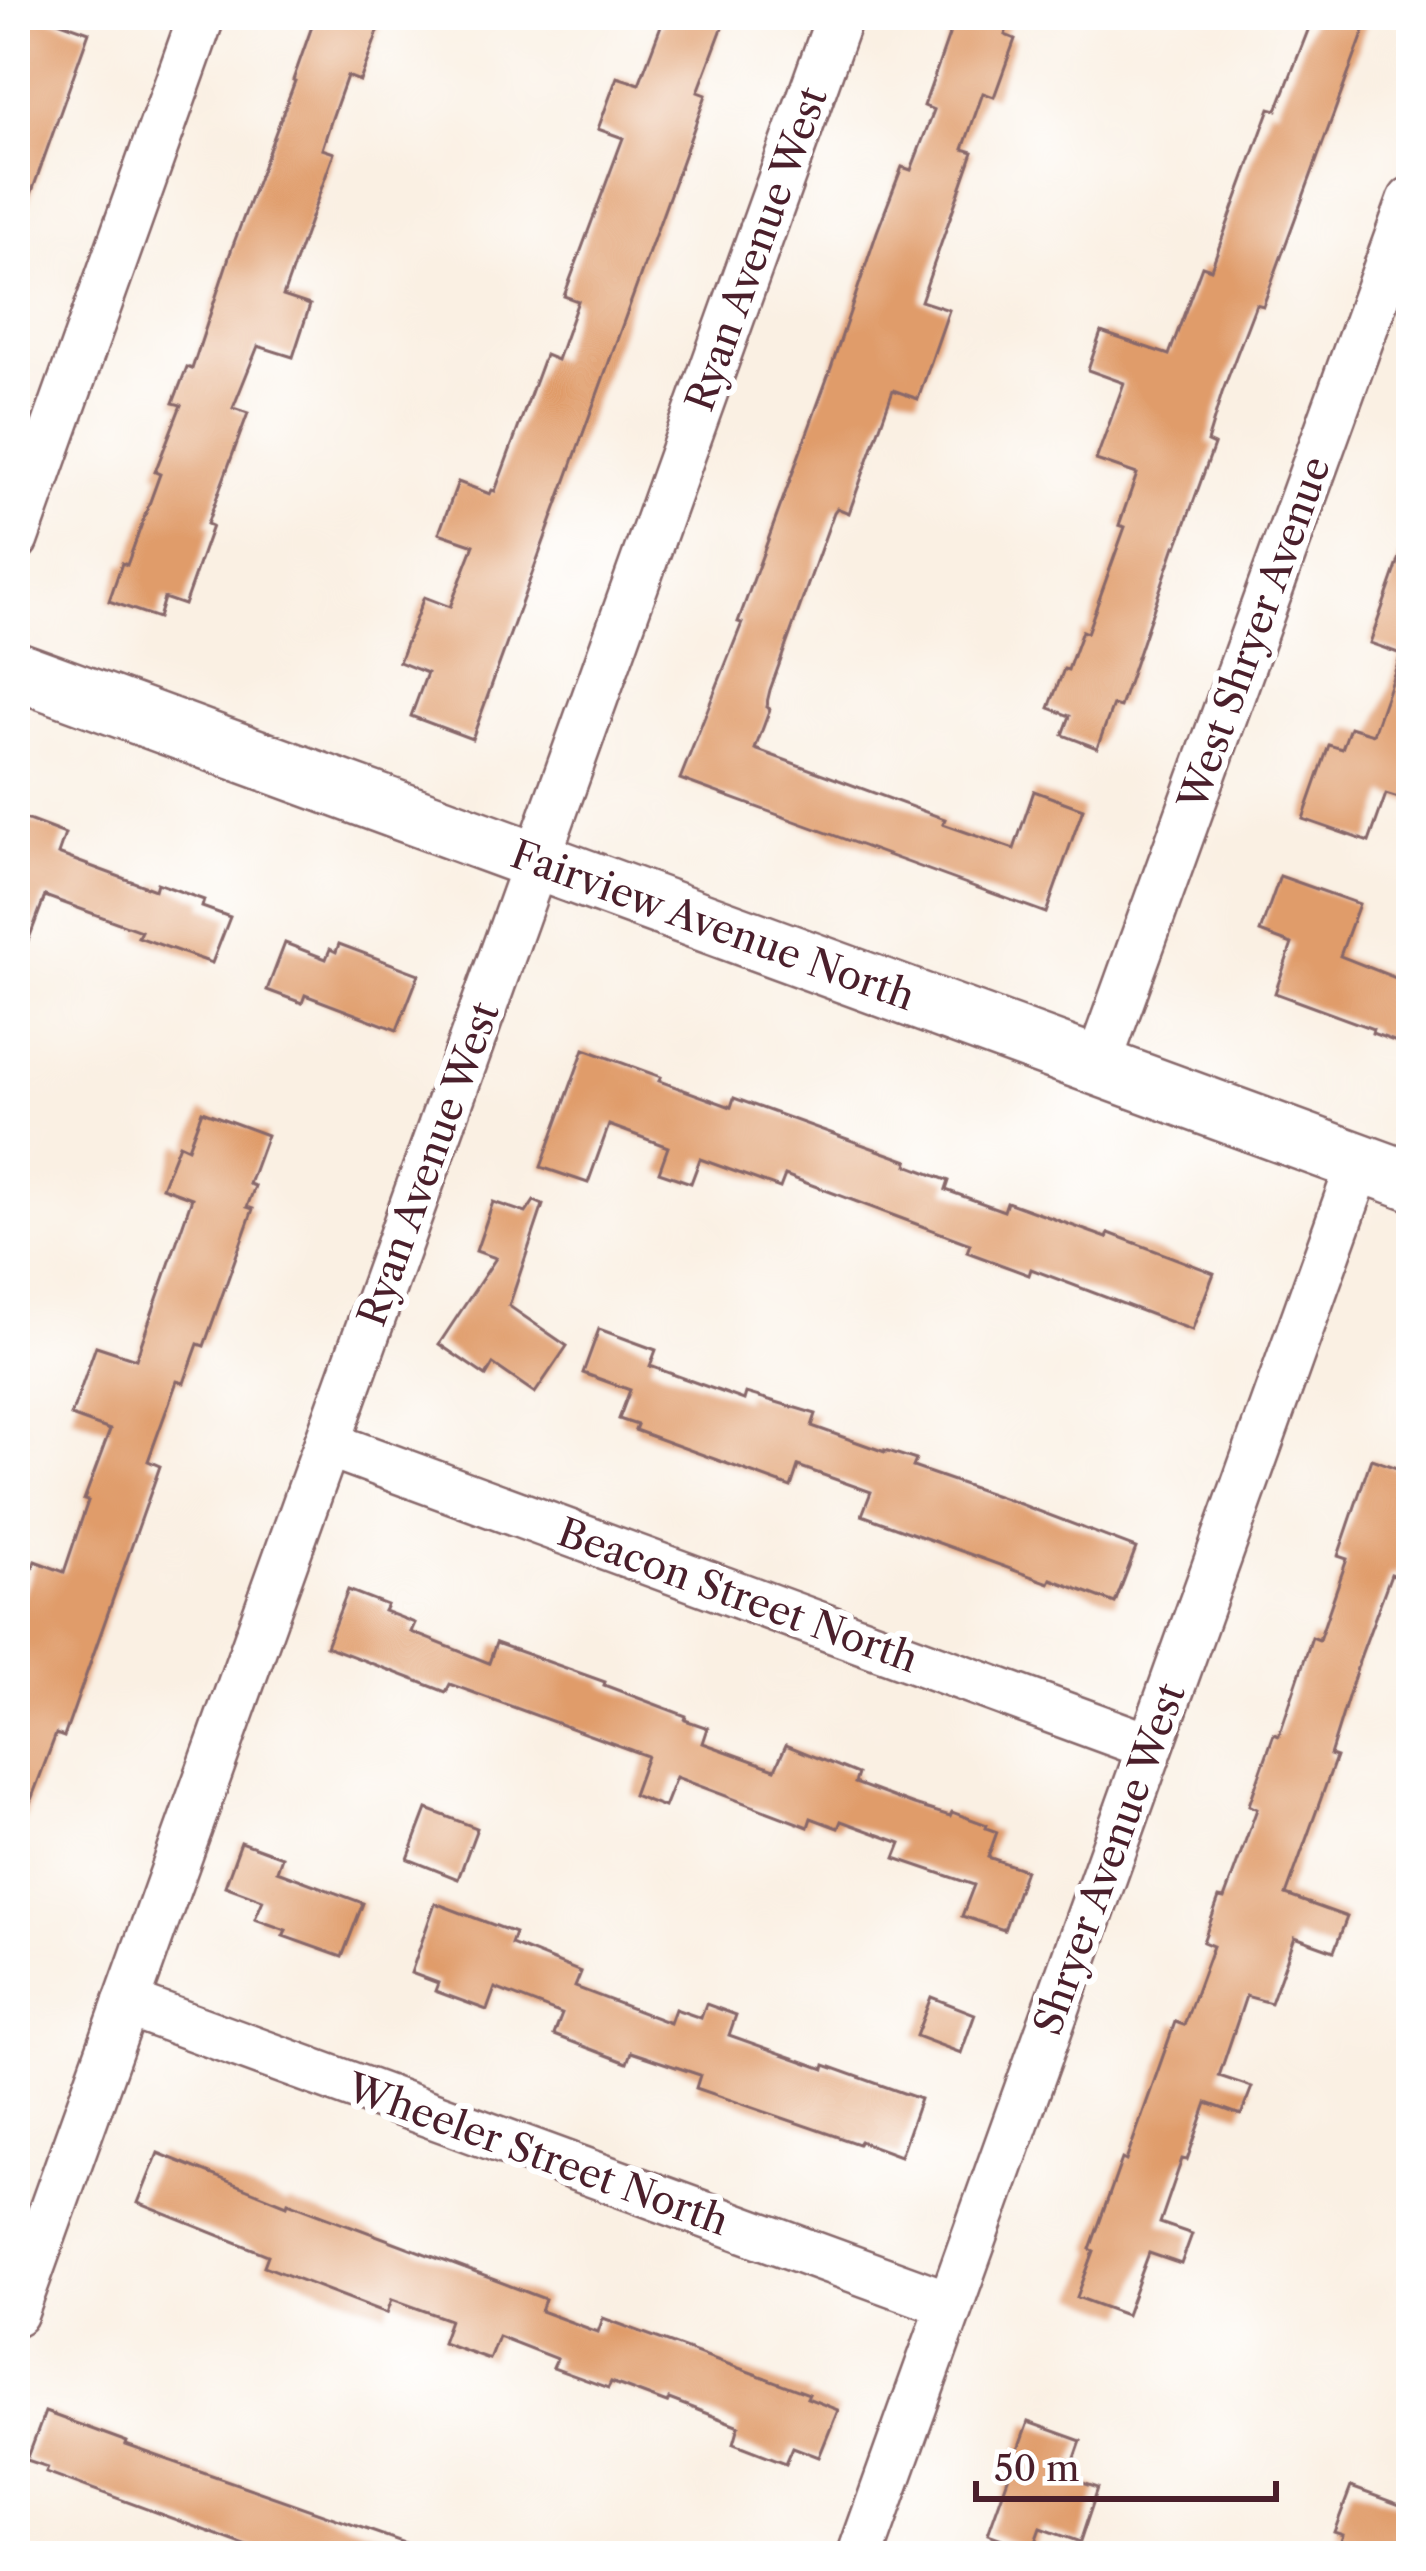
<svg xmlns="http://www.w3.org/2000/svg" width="1426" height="2571" viewBox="0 0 1426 2571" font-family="'Libre Caslon Text',serif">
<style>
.building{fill:#e09c6b}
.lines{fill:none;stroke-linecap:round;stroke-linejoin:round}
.minor-casing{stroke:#88686b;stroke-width:50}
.tertiary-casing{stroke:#88686b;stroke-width:62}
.minor{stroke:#fff;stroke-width:45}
.tertiary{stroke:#fff;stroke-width:57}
.labels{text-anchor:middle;stroke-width:12;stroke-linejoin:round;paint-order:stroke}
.street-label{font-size:39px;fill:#4a1f2b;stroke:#fff}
</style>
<rect width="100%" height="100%" fill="#fff"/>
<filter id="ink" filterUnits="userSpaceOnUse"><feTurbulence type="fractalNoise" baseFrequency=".00833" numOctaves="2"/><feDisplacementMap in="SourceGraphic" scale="24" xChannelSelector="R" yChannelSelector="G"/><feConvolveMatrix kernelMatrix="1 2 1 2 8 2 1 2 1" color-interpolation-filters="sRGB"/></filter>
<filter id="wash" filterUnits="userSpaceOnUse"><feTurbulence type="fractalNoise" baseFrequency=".004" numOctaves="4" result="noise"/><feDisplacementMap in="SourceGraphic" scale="48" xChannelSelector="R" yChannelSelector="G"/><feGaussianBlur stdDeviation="2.7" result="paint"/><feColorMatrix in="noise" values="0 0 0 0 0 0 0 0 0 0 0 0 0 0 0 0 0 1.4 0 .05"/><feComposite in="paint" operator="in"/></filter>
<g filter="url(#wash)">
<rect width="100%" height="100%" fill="#faf0e3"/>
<g id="blocks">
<g class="building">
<polygon points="15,15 41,15 89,32 19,228 15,227"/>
<polygon points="316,15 384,15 360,81 347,76 332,118 322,149 334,153 283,296 310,305 293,357 258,346 233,408 248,413 207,524 212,526 184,605 164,598 158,618 109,601 122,563 127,565 160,474 155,472 181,405 173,403 187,367 192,369 232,248 295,81 293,80"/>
<polygon points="665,15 727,15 698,92 706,95 472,739 411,716 427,673 399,662 424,597 450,607 474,545 439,533 458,482 490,494 492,490 495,491 545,355 557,360 578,301 564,296 623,138 598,129 617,77 639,84"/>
<polygon points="956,15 1012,15 1005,35 1015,39 994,97 983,93 963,149 973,152 921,301 949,310 918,399 893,390 849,513 837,508 834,512 770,690 766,707 770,709 755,749 945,819 943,824 1014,849 1034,791 1083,809 1046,913 680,779 742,623 738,622 831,368 877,232 902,167 911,170 934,110 924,106"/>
<polygon points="1314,15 1370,15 1263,306 1256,304 1222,393 1207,442 1214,445 1177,547 1175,546 1120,707 1113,705 1097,748 1063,735 1070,716 1049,708 1064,669 1068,670 1082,631 1087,633 1125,527 1119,525 1137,474 1096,460 1124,383 1088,370 1101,332 1169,355 1202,266 1211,269 1270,108 1277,110"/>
<polygon points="1406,540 1411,541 1411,802 1386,794 1369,842 1303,819 1329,745 1342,749 1350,727 1373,734 1401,654 1370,643"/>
<polygon points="15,815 65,834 58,854 155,890 157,883 204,900 202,907 230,917 212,963 138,937 141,931 45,896 18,968 15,967"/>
<polygon points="1280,876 1359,904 1340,956 1411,984 1411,1047 1372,1033 1373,1029 1275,993 1292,944 1260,932"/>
<polygon points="285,943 326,959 330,949 336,952 339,944 419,974 397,1030 305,995 302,1003 267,990"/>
<polygon points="584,1049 661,1077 659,1081 731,1107 734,1098 908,1161 907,1165 949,1181 946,1190 1004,1211 1007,1202 1107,1238 1109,1233 1214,1273 1192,1330 1031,1269 1029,1275 967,1252 970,1244 785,1175 780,1188 700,1159 691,1183 659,1172 668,1147 609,1125 588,1183 541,1167"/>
<polygon points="202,1111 267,1135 249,1184 255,1186 247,1207 253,1209 204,1346 198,1344 184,1383 177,1381 148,1461 160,1466 64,1737 56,1734 18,1834 15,1834 15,1618 35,1561 64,1572 88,1501 84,1500 110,1430 71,1416 96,1346 136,1359 192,1198 162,1187 179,1144 188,1148"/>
<polygon points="534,1201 543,1205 509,1306 567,1346 535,1393 493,1364 486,1376 439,1344 496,1258 476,1251 493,1202 526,1213"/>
<polygon points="599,1329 656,1350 650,1366 744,1400 746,1393 816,1414 812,1426 885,1452 885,1450 916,1460 913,1467 1020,1504 1136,1548 1115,1603 1051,1579 1049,1583 862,1515 871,1492 798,1466 791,1487 635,1430 637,1425 619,1419 630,1390 583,1373"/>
<polygon points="1371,1459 1411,1473 1411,1536 1397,1576 1391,1574 1361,1655 1330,1755 1336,1757 1286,1895 1347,1917 1334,1951 1295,1937 1271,2003 1246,1996 1219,2076 1252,2087 1241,2115 1207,2103 1187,2160 1182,2159 1160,2223 1192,2234 1181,2264 1149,2253 1126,2315 1077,2297 1094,2251 1090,2249 1122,2159 1126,2161 1175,2022 1184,2025 1213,1946 1203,1942 1219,1898 1224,1899 1257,1809 1249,1805 1274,1734 1279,1736 1312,1637 1319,1640 1347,1559 1338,1556"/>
<polygon points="348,1590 387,1605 384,1611 415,1623 411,1632 489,1663 496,1643 605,1682 604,1685 686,1716 685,1720 708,1728 703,1743 775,1769 786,1745 858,1774 855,1783 914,1805 950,1816 952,1812 987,1825 986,1828 997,1832 988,1857 1025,1870 1004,1930 962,1916 974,1885 895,1858 901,1843 841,1821 838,1828 811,1818 808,1827 676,1777 664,1807 633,1795 647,1756 450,1684 446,1692 326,1646"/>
<polygon points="427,1809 477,1828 458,1879 408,1859"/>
<polygon points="241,1842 282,1857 277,1871 363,1903 342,1957 283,1936 286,1930 255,1919 263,1900 225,1886"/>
<polygon points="435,1903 515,1933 511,1944 581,1972 575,1987 670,2023 675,2009 701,2018 706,2004 736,2015 729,2035 824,2069 825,2065 920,2099 900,2156 860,2141 858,2144 696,2088 700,2075 631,2052 627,2063 554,2035 562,2014 495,1988 487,2010 435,1991 438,1983 411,1973"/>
<polygon points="931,1997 975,2014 961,2053 916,2036"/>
<polygon points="158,2153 287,2205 288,2202 545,2299 541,2311 598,2332 603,2318 809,2394 807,2398 838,2410 819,2457 793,2447 786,2463 734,2443 739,2426 669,2399 667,2403 611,2382 608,2388 553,2368 557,2359 498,2336 489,2359 442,2342 450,2320 392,2299 387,2313 264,2266 268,2255 138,2203"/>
<polygon points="45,2412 127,2442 126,2445 428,2551 427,2556 274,2556 46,2472 48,2467 27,2460"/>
<polygon points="1028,2422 1081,2441 1068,2478 1098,2488 1080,2542 1041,2528 1033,2550 988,2534"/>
<polygon points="1351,2487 1411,2509 1411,2556 1336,2556 1343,2535 1334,2532"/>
</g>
</g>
</g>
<g filter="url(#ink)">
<use href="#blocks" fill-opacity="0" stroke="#88686b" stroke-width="3"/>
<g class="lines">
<defs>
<g id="minor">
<polyline points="15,539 202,15"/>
<polyline points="1097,1067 1411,200"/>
<polyline points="327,1444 1149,1746"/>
<polyline points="126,2003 949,2304"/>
<polyline points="15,2313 840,15"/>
<polyline points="860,2556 1360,1163"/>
</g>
<polyline id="tertiary" points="15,670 1411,1181"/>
</defs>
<use href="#minor" class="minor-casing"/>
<use href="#tertiary" class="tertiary-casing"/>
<use href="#minor" class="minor"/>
<use href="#tertiary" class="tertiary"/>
</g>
</g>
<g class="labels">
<g class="street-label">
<text transform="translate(756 249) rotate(-70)" y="14">Ryan Avenue West</text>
<text transform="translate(1254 633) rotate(-70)" y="14">West Shryer Avenue</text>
<text transform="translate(713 925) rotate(20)" y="14">Fairview Avenue North</text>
<text transform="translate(428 1164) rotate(-70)" y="14">Ryan Avenue West</text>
<text transform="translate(738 1595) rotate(20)" y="14">Beacon Street North</text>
<text transform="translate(1109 1859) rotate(-70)" y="14">Shryer Avenue West</text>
<text transform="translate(538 2154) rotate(20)" y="14">Wheeler Street North</text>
</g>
</g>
<rect width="1426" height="2571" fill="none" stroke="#fff" stroke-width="60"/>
<path d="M976 2481v18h300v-18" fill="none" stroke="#4a1f2b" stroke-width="6"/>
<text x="994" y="2481" font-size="36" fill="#4a1f2b" stroke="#ffffff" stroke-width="9" paint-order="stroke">50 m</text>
</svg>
